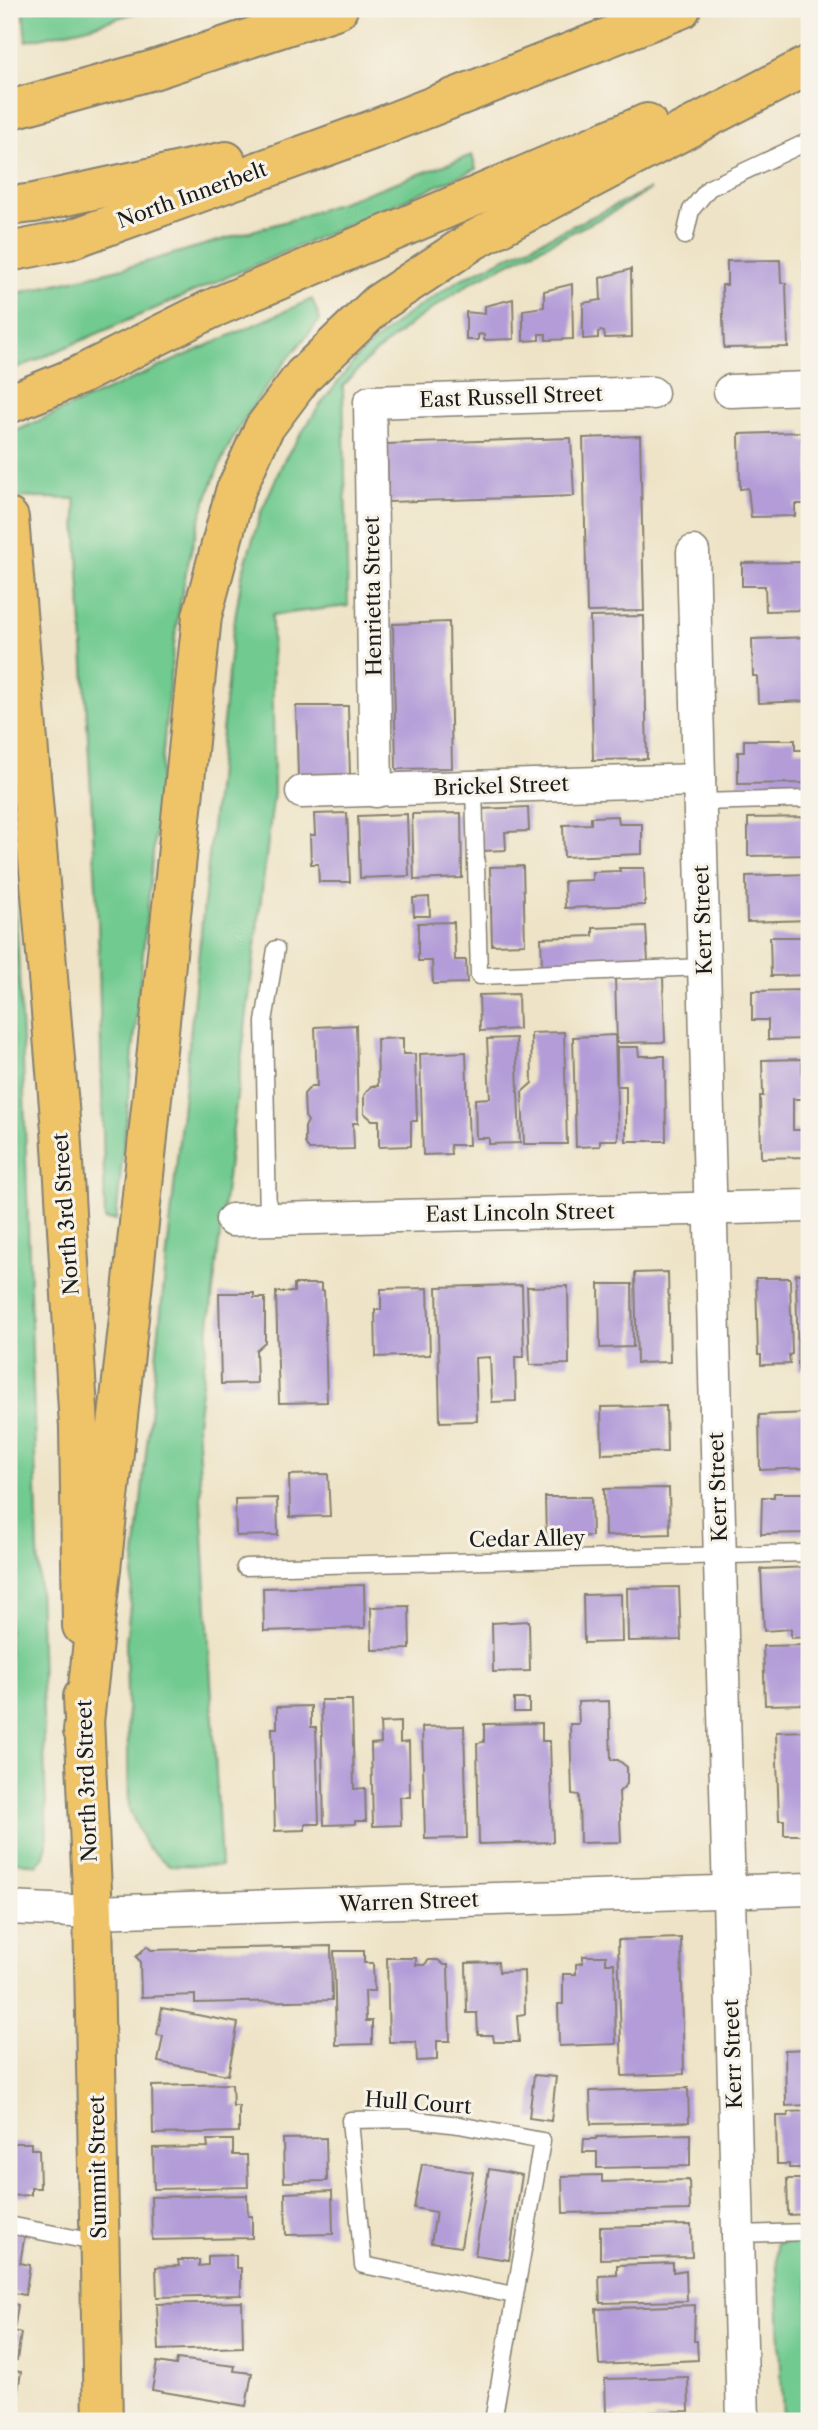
<svg xmlns="http://www.w3.org/2000/svg" width="818" height="2430" viewBox="0 0 818 2430" font-family="'Libre Caslon Text',serif">
<style>
.green{fill:#71ca90;stroke:#467356;stroke-width:2}
.building{fill:#b39cd8}
.lines{fill:none;stroke-linecap:round;stroke-linejoin:round}
.service-casing{stroke:#858071;stroke-width:19}
.minor-casing{stroke:#858071;stroke-width:35}
.primary-casing{stroke:#858071;stroke-width:42}
.motorway-casing{stroke:#858071;stroke-width:42}
.service{stroke:#fff;stroke-width:16}
.minor{stroke:#fff;stroke-width:32}
.primary{stroke:#efc469;stroke-width:38}
.motorway{stroke:#efc469;stroke-width:38}
.labels{text-anchor:middle;stroke-width:6;stroke-linejoin:round;paint-order:stroke}
.street-label{font-size:21px;fill:#1c1c1c;stroke:#f7f3e8}
</style>
<rect width="100%" height="100%" fill="#f7f3e8"/>
<filter id="ink" filterUnits="userSpaceOnUse"><feTurbulence type="fractalNoise" baseFrequency=".0143" numOctaves="2"/><feDisplacementMap in="SourceGraphic" scale="14" xChannelSelector="R" yChannelSelector="G"/><feConvolveMatrix kernelMatrix="1 2 1 2 8 2 1 2 1" color-interpolation-filters="sRGB"/></filter>
<filter id="wash" filterUnits="userSpaceOnUse"><feTurbulence type="fractalNoise" baseFrequency=".00686" numOctaves="4" result="noise"/><feDisplacementMap in="SourceGraphic" scale="28" xChannelSelector="R" yChannelSelector="G"/><feGaussianBlur stdDeviation="1.57" result="paint"/><feColorMatrix in="noise" values="0 0 0 0 0 0 0 0 0 0 0 0 0 0 0 0 0 1.4 0 .05"/><feComposite in="paint" operator="in"/></filter>
<g filter="url(#wash)">
<rect width="100%" height="100%" fill="#eee3c6"/>
<g class="green">
<polygon points="23,9 148,9 85,28 26,41"/>
<polygon points="472,155 476,169 9,372 9,295 132,266 297,218"/>
<polygon points="650,189 611,213 473,281 413,322 367,360 343,386 348,606 272,615 274,792 197,1423 221,1866 168,1865 146,1846 129,1809 126,1643 232,637 242,575 261,512 284,460 320,405 359,355 402,318 459,280"/>
<path d="M312 299 320 320C284 363 247 407 223 458 173 566 170 688 158 805 144 943 130 1082 116 1220H105L98 923 75 499 9 497V434Z"/>
<polygon points="9,810 15,890 23,1060 47,1845 43,1858 37,1865 9,1860"/>
<polygon points="809,2242 809,2421 783,2421 776,2243"/>
</g>
<g id="blocks">
<g class="building">
<polygon points="780,260 781,283 786,283 788,347 724,348 722,285 727,285 727,261"/>
<polygon points="803,261 809,261 809,322 805,322"/>
<polygon points="631,269 632,337 605,338 604,332 601,331 598,332 598,338 583,339 583,303 601,300 600,278"/>
<polygon points="572,284 573,339 546,340 546,334 539,334 539,340 523,341 523,310 544,307 544,291"/>
<polygon points="513,299 514,339 484,340 484,335 481,334 478,335 478,340 466,340 466,312 485,314 485,306"/>
<polygon points="802,432 802,441 809,441 809,504 795,504 795,516 751,517 748,488 740,489 739,434"/>
<polygon points="640,436 644,611 587,612 583,438"/>
<polygon points="571,438 574,496 388,502 387,444"/>
<polygon points="809,562 809,585 805,585 806,610 766,611 765,586 742,586 742,563"/>
<polygon points="644,616 647,759 593,760 590,617"/>
<polygon points="449,622 452,768 396,769 393,624"/>
<polygon points="809,637 809,701 758,703 757,676 753,676 752,639"/>
<polygon points="296,706 348,706 350,776 298,777"/>
<polygon points="744,740 795,740 795,750 809,750 809,783 738,784 738,752 744,752"/>
<polygon points="528,807 529,831 505,832 506,850 482,851 481,809"/>
<polygon points="347,813 350,882 319,882 318,864 311,864 310,835 315,835 314,814"/>
<polygon points="461,813 462,878 414,880 412,814"/>
<polygon points="407,814 409,876 360,878 358,816"/>
<polygon points="618,816 619,824 642,824 642,854 564,857 563,825 591,824 591,817"/>
<polygon points="809,817 809,855 748,856 748,818"/>
<polygon points="523,866 525,944 492,945 490,867"/>
<polygon points="619,868 644,868 645,905 565,908 564,881 592,880 592,872 620,871"/>
<polygon points="809,874 809,920 747,922 746,876"/>
<polygon points="429,897 430,916 414,916 413,898"/>
<polygon points="454,922 455,960 466,960 467,983 433,984 432,961 418,961 418,923"/>
<polygon points="646,926 648,962 542,966 541,938 593,936 593,928"/>
<polygon points="770,937 809,937 809,975 771,976"/>
<polygon points="663,976 665,1042 617,1043 615,978"/>
<polygon points="807,990 808,1039 768,1040 768,1020 752,1020 752,991"/>
<polygon points="518,994 519,1029 480,1031 479,995"/>
<polygon points="356,1025 358,1123 353,1123 354,1149 309,1150 305,1143 305,1127 308,1121 305,1117 304,1094 311,1086 317,1086 315,1027"/>
<polygon points="564,1032 567,1144 524,1144 522,1092 532,1083 531,1033"/>
<polygon points="615,1035 618,1140 600,1140 600,1146 576,1147 573,1037"/>
<polygon points="403,1038 403,1054 415,1054 417,1121 411,1121 411,1146 379,1147 379,1120 372,1120 364,1113 364,1095 371,1086 378,1086 377,1039"/>
<polygon points="516,1038 520,1143 489,1144 489,1138 476,1138 475,1099 490,1098 487,1039"/>
<polygon points="617,1047 638,1047 639,1056 665,1056 666,1141 626,1141 626,1086 617,1086"/>
<polygon points="466,1052 469,1145 450,1145 451,1154 423,1155 420,1054"/>
<polygon points="802,1059 803,1099 793,1099 793,1130 809,1130 809,1157 761,1158 760,1096 763,1096 762,1060"/>
<polygon points="668,1272 670,1362 637,1363 635,1273"/>
<polygon points="796,1274 809,1274 809,1369 798,1370"/>
<polygon points="756,1278 790,1278 792,1354 789,1355 790,1364 761,1365 761,1355 758,1355"/>
<polygon points="294,1284 321,1284 321,1291 324,1291 327,1402 279,1403 276,1292 294,1292"/>
<polygon points="599,1284 632,1284 633,1347 600,1348"/>
<polygon points="522,1285 524,1357 515,1357 516,1401 492,1402 490,1357 475,1358 477,1421 440,1422 437,1287"/>
<polygon points="568,1286 569,1364 530,1365 527,1287"/>
<polygon points="428,1288 430,1355 376,1357 375,1310 381,1310 381,1289"/>
<polygon points="219,1293 254,1293 254,1298 265,1298 265,1342 256,1350 257,1383 221,1384"/>
<polygon points="666,1406 667,1452 602,1454 601,1407"/>
<polygon points="809,1413 809,1468 760,1470 759,1415"/>
<polygon points="328,1474 330,1516 290,1517 289,1475"/>
<polygon points="669,1488 670,1534 605,1536 604,1489"/>
<polygon points="774,1493 809,1493 809,1533 761,1534 762,1497 774,1497"/>
<polygon points="545,1497 591,1497 592,1536 546,1538"/>
<polygon points="277,1498 278,1535 236,1536 235,1499"/>
<polygon points="809,1567 809,1637 791,1638 791,1629 764,1631 761,1569"/>
<polygon points="364,1585 365,1628 264,1631 263,1588"/>
<polygon points="679,1587 681,1640 628,1641 627,1588"/>
<polygon points="621,1594 622,1642 584,1643 583,1595"/>
<polygon points="409,1606 410,1649 372,1650 371,1607"/>
<polygon points="529,1621 530,1671 493,1672 492,1623"/>
<polygon points="809,1645 809,1704 765,1705 763,1646"/>
<rect x="514" y="1699" width="15" height="13"/>
<polygon points="321,1700 352,1700 354,1789 365,1788 366,1821 355,1821 355,1824 324,1825"/>
<polygon points="609,1701 611,1760 618,1760 627,1767 627,1784 619,1792 621,1842 580,1843 579,1795 572,1794 570,1724 579,1724 578,1702"/>
<polygon points="311,1706 311,1727 316,1727 319,1824 305,1824 305,1830 275,1831 272,1728 277,1728 277,1707"/>
<polygon points="400,1722 400,1743 409,1742 410,1797 400,1797 401,1825 373,1826 371,1744 381,1743 380,1723"/>
<polygon points="542,1723 542,1741 550,1741 553,1842 479,1844 477,1743 484,1742 484,1724"/>
<polygon points="464,1726 467,1838 425,1839 422,1727"/>
<polygon points="809,1731 809,1835 784,1835 784,1820 779,1820 776,1732"/>
<polygon points="681,1938 684,2074 622,2076 618,1940"/>
<polygon points="147,1946 151,1950 331,1946 332,2000 195,2003 195,1995 141,1997 140,1961 136,1957"/>
<polygon points="334,1951 364,1951 364,1963 373,1963 374,1991 365,1991 366,2021 372,2021 372,2044 336,2045"/>
<polygon points="583,1956 606,1956 606,1963 614,1963 616,2044 559,2046 558,2004 563,2004 563,1974 576,1974 576,1964 583,1963"/>
<polygon points="387,1958 416,1958 416,1965 424,1965 429,1960 438,1960 444,1965 448,1965 450,2041 437,2041 437,2060 417,2061 416,2042 389,2042"/>
<polygon points="498,1962 499,1972 524,1971 525,2014 517,2015 519,2042 494,2042 493,2035 478,2035 477,2013 467,2013 466,1963"/>
<polygon points="162,2008 238,2023 228,2075 158,2062 163,2036 157,2035"/>
<polygon points="809,2049 809,2105 786,2106 785,2050"/>
<polygon points="534,2075 556,2077 551,2121 529,2118"/>
<polygon points="232,2084 233,2106 239,2106 239,2132 153,2134 152,2086"/>
<polygon points="688,2088 689,2122 591,2124 590,2091"/>
<polygon points="809,2111 809,2168 789,2168 789,2164 777,2164 776,2116 788,2116 788,2112"/>
<polygon points="690,2134 690,2166 597,2168 597,2152 583,2152 584,2139 596,2139 597,2137"/>
<polygon points="326,2138 327,2181 284,2182 283,2139"/>
<polygon points="207,2140 233,2140 233,2155 247,2155 248,2187 154,2189 153,2148 208,2147"/>
<polygon points="9,2143 31,2143 31,2149 39,2149 40,2188 31,2188 31,2195 9,2196"/>
<polygon points="422,2164 473,2172 461,2247 431,2243 436,2212 414,2208"/>
<polygon points="489,2169 522,2175 509,2260 475,2255"/>
<polygon points="602,2175 602,2182 689,2180 690,2210 563,2213 562,2176"/>
<polygon points="787,2179 809,2179 809,2214 788,2215"/>
<polygon points="332,2191 333,2234 286,2235 285,2193"/>
<polygon points="247,2195 248,2216 252,2216 252,2238 152,2240 151,2197"/>
<polygon points="691,2225 692,2257 600,2259 600,2227"/>
<polygon points="9,2231 25,2234 20,2263 30,2265 25,2295 9,2292"/>
<polygon points="236,2255 236,2268 241,2268 241,2295 157,2297 156,2267 179,2266 178,2260 199,2260 199,2266 208,2265 208,2256"/>
<polygon points="673,2263 673,2272 686,2270 687,2301 600,2303 599,2276 617,2275 617,2265"/>
<polygon points="242,2302 243,2347 159,2350 157,2304"/>
<polygon points="9,2303 18,2305 14,2331 21,2333 17,2360 9,2358"/>
<polygon points="695,2305 694,2341 697,2341 698,2360 599,2365 596,2309"/>
<polygon points="177,2359 235,2366 234,2371 252,2373 246,2406 152,2390 157,2362 176,2365"/>
<polygon points="9,2370 21,2372 14,2414 9,2413"/>
<polygon points="688,2377 689,2411 606,2413 605,2379"/>
<polygon points="699,2417 699,2421 654,2421 654,2419"/>
</g>
</g>
</g>
<g filter="url(#ink)">
<use href="#blocks" fill-opacity="0" stroke="#858071" stroke-width="2"/>
<g class="lines">
<defs>
<g id="service">
<polyline points="685,236 691,210 709,188 809,141"/>
<polyline points="474,787 479,976 704,967"/>
<polyline points="700,802 809,799"/>
<polyline points="268,1219 264,1022 276,949"/>
<polyline points="245,1567 809,1553"/>
<polyline points="9,2225 99,2243"/>
<polyline points="738,2234 809,2232"/>
<polyline points="493,2421 542,2141 459,2125 408,2119 350,2120 363,2265 514,2295"/>
</g>
<g id="minor">
<polyline points="730,391 809,388"/>
<polyline points="693,552 743,2421"/>
<polyline points="376,791 370,402 652,393"/>
<polyline points="302,792 699,780"/>
<polyline points="232,1220 809,1206"/>
<polyline points="9,1908 93,1912 809,1889"/>
</g>
<g id="primary">
<polyline points="9,518 61,1130 79,1427 82,1626"/>
<polyline points="83,1697 93,1912 103,2421"/>
</g>
<g id="motorway">
<polyline points="9,110 153,70 338,9"/>
<polyline points="9,206 34,203 226,161"/>
<polyline points="9,252 69,240 372,130 681,9"/>
<polyline points="9,404 78,376 209,310 647,123"/>
<polyline points="83,1731 132,1291 202,616 235,492 264,428 303,376 379,303 474,240 809,65"/>
</g>
</defs>
<use href="#service" class="service-casing"/>
<use href="#minor" class="minor-casing"/>
<use href="#primary" class="primary-casing"/>
<use href="#motorway" class="motorway-casing"/>
<use href="#service" class="service"/>
<use href="#minor" class="minor"/>
<use href="#primary" class="primary"/>
<use href="#motorway" class="motorway"/>
</g>
</g>
<g class="labels">
<g class="street-label">
<text transform="translate(192 195) rotate(-20)" y="7">North Innerbelt</text>
<text transform="translate(511 397) rotate(-2)" y="7">East Russell Street</text>
<text transform="translate(373 596) rotate(-91)" y="7">Henrietta Street</text>
<text transform="translate(501 786) rotate(-2)" y="7">Brickel Street</text>
<text transform="translate(703 920) rotate(-92)" y="7">Kerr Street</text>
<text transform="translate(520 1213) rotate(-1)" y="7">East Lincoln Street</text>
<text transform="translate(66 1214) rotate(-94)" y="7">North 3rd Street</text>
<text transform="translate(718 1487) rotate(-92)" y="7">Kerr Street</text>
<text transform="translate(527 1539) rotate(-1)" y="7">Cedar Alley</text>
<text transform="translate(87 1781) rotate(-92)" y="7">North 3rd Street</text>
<text transform="translate(409 1902) rotate(-2)" y="7">Warren Street</text>
<text transform="translate(733 2054) rotate(-92)" y="7">Kerr Street</text>
<text transform="translate(418 2103) rotate(4)" y="7">Hull Court</text>
<text transform="translate(98 2167) rotate(-91)" y="7">Summit Street</text>
</g>
</g>
<rect width="818" height="2430" fill="none" stroke="#f7f3e8" stroke-width="35"/>
</svg>
